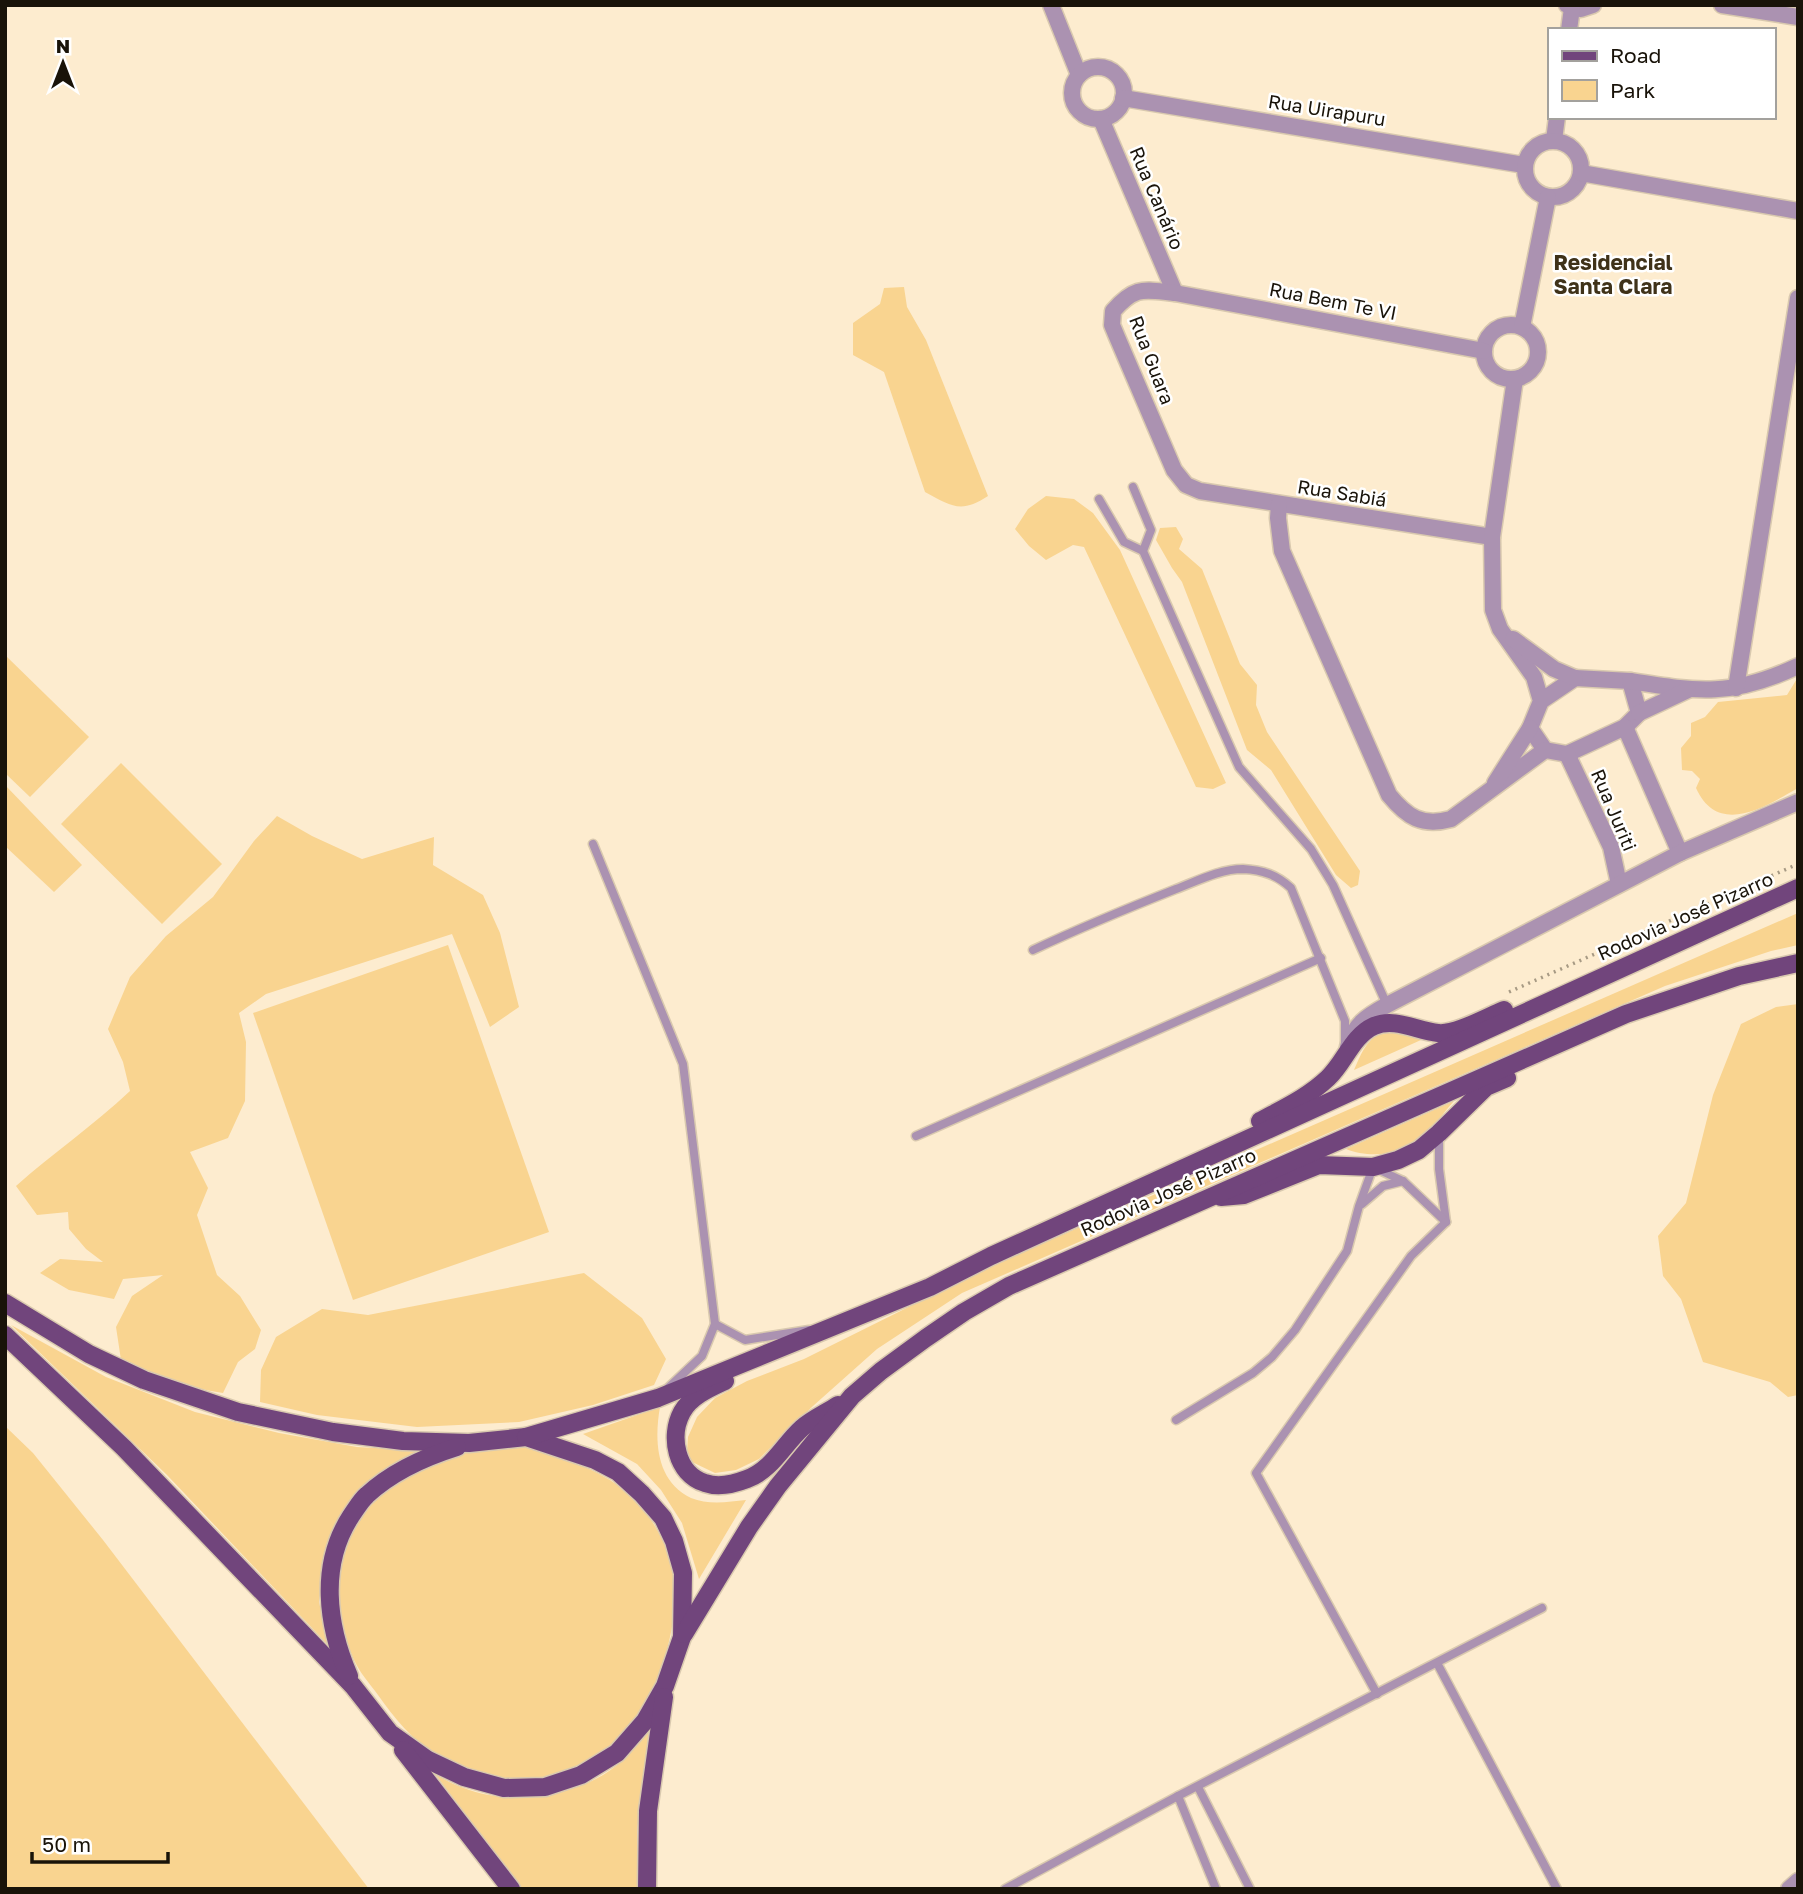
<svg xmlns="http://www.w3.org/2000/svg" width="1803" height="1894" viewBox="0 0 1803 1894" font-family="'Golos Text',sans-serif">
<style>
.green{fill:#f9d490}
.lines{fill:none;stroke-linecap:round;stroke-linejoin:round}
.lane-casing{stroke:#d9c9af;stroke-width:11}
.street-casing{stroke:#d9c9af;stroke-width:19}
.primary-casing{stroke:#d9c9af;stroke-width:21}
.path{stroke:#a79a84;stroke-width:3.5;stroke-dasharray:2 5;stroke-linecap:butt}
.lane{stroke:#ab92b1;stroke-width:8}
.street{stroke:#ab92b1;stroke-width:16}
.primary{stroke:#71457c;stroke-width:18}
.labels{text-anchor:middle;stroke-width:5;stroke-linejoin:round;paint-order:stroke}
.street-label{font-size:19px;fill:#191309;stroke:#fff}
.neighbourhood-label{font-size:21px;font-weight:bold;fill:#3f3219;stroke:#fff}
</style>
<rect width="100%" height="100%" fill="#fdeccf"/>
<g class="green">
<path d="M904 287 907 307 926 340 988 496C961 514 951 506 925 492L884 372 853 355V323L880 304 884 288Z"/>
<polygon points="1046,496 1074,499 1093,513 1120,550 1226,783 1213,789 1196,787 1084,547 1073,545 1046,560 1029,546 1015,529 1028,509"/>
<polygon points="1176,527 1183,539 1179,549 1202,569 1240,664 1257,685 1256,705 1267,732 1360,871 1358,885 1351,888 1336,875 1271,770 1247,750 1182,582 1172,568 1156,540 1160,528"/>
<polygon points="5,655 89,737 30,797 5,773"/>
<path d="M1798 677V788C1765 807 1718 837 1696 788L1700 779 1692 771 1682 770 1681 748 1691 736V723L1705 717 1718 702 1787 695Z"/>
<polygon points="121,763 222,864 162,924 61,824"/>
<polygon points="5,785 82,865 54,892 5,846"/>
<path d="M277 816 312 836 362 859 434 837 433 865 483 895 500 933 519 1007 490 1027 452 934 266 994 239 1013 246 1042 245 1101 228 1138 190 1152 208 1188 197 1215 217 1275 240 1296 261 1330 255 1349 238 1362 223 1393C187 1388 154 1375 121 1360L116 1327 132 1296 163 1275 123 1279 114 1299 69 1290 40 1273 60 1259 103 1262 86 1249 69 1229 68 1212 37 1215 16 1186C53 1153 94 1125 130 1091L123 1062 108 1029 130 977 166 936 213 897 254 841Z"/>
<polygon points="1798,913 1798,945 1771,951 1665,986 962,1293 877,1349 813,1406 759,1459 736,1470 715,1473 692,1462 687,1451 688,1437 697,1417 715,1398 747,1381 804,1359 993,1265"/>
<polygon points="448,945 549,1232 353,1300 253,1013"/>
<polygon points="1798,1004 1798,1395 1788,1397 1770,1382 1703,1362 1681,1299 1663,1276 1658,1236 1686,1203 1713,1095 1741,1024 1776,1007"/>
<path d="M1386 1030 1413 1033 1421 1040 1354 1070C1362 1052 1367 1038 1386 1030Z"/>
<path d="M1454 1101C1443 1113 1433 1129 1421 1140 1403 1156 1367 1158 1346 1149Z"/>
<polygon points="584,1273 642,1318 666,1359 654,1385 593,1405 519,1422 417,1427 317,1415 260,1402 261,1370 276,1337 322,1309 368,1315"/>
<polygon points="11,1325 106,1377 195,1412 279,1433 357,1447 428,1451 358,1495 339,1520 325,1554 319,1602 329,1646 167,1475"/>
<path d="M660 1407C654 1441 656 1481 691 1498 708 1505 728 1502 746 1500L699 1579 682 1523 661 1490 637 1464 583 1434Z"/>
<polygon points="5,1426 33,1453 103,1540 369,1889 5,1889"/>
<path d="M527 1446C562 1458 597 1468 627 1492 647 1507 670 1548 674 1573 681 1610 663 1678 643 1710 637 1720 627 1729 619 1738 614 1743 610 1750 605 1754 557 1789 485 1791 436 1756 413 1740 394 1718 378 1695 370 1684 360 1673 354 1660 316 1573 345 1499 434 1465 445 1460 457 1454 469 1452 488 1448 508 1448 527 1446Z"/>
<path d="M649 1730 637 1831V1889H522L435 1774C444 1779 454 1785 464 1788 506 1805 564 1798 603 1775 622 1764 635 1747 649 1730Z"/>
</g>
<g class="lines">
<defs>
<g id="lane">
<polyline points="1133,487 1151,530 1143,551"/>
<polyline points="1099,499 1124,542 1143,551 1239,767 1311,849 1333,885 1387,1005"/>
<polyline points="593,844 683,1064 715,1324 702,1356 667,1389"/>
<path d="M1033 950C1080 928 1128 908 1176 889 1197 881 1220 869 1243 869 1263 870 1277 875 1291 888L1345 1021V1044"/>
<polyline points="1439,1135 1439,1169 1446,1222"/>
<polyline points="916,1136 1321,958"/>
<polyline points="1362,1204 1383,1186 1403,1181"/>
<polyline points="715,1324 745,1340 809,1330"/>
<polyline points="1176,1420 1253,1373 1272,1357 1295,1330 1347,1251 1359,1206 1373,1167 1403,1181 1446,1222"/>
<polyline points="1437,1663 1557,1889"/>
<polyline points="1377,1694 1256,1473 1411,1256 1446,1222"/>
<polyline points="1198,1787 1250,1889"/>
<polyline points="1178,1796 1216,1889"/>
<polyline points="1005,1889 1178,1796 1542,1608"/>
</g>
<g id="street">
<polyline points="1051,5 1079,75"/>
<polyline points="1567,5 1581,9 1593,5"/>
<polyline points="1722,5 1798,17"/>
<polyline points="1569,30 1572,8"/>
<circle cx="1098" cy="93" r="26"/>
<polyline points="1123,98 1524,165"/>
<polyline points="1101,119 1175,293"/>
<polyline points="1554,140 1557,117"/>
<circle cx="1553" cy="169" r="28"/>
<polyline points="1581,173 1798,211"/>
<circle cx="1511" cy="352" r="27"/>
<polyline points="1522,327 1548,197"/>
<path d="M1484 351 1175 293C1144 290 1136 285 1113 311L1112 325 1117 337 1174 470 1186 485 1200 491 1492 537"/>
<polyline points="1515,379 1492,537 1493,610 1500,629 1534,677 1541,701 1530,728 1545,750 1567,754 1625,727 1639,713 1630,681 1575,678 1541,701"/>
<path d="M1279 504 1278 518 1282 551 1389 795C1407 817 1422 827 1451 819L1545 750"/>
<polyline points="1513,639 1554,669 1575,678"/>
<path d="M1630 681C1699 692 1732 697 1798 666"/>
<polyline points="1736,688 1798,298"/>
<polyline points="1639,713 1688,690"/>
<polyline points="1625,727 1680,853"/>
<polyline points="1567,754 1611,847 1619,884"/>
<polyline points="1495,783 1530,728"/>
<path d="M1348 1047C1354 1024 1367 1016 1387 1005L1680 853 1798 802"/>
<polyline points="1789,1889 1798,1881"/>
</g>
<g id="primary">
<path d="M1260 1121C1284 1108 1308 1097 1328 1078 1345 1062 1352 1036 1374 1026 1395 1017 1417 1031 1438 1033 1455 1035 1487 1017 1504 1010"/>
<polyline points="1221,1197 1244,1195 1319,1165 1373,1167 1398,1160 1419,1150 1439,1133 1486,1087 1507,1078"/>
<polyline points="5,1303 89,1354 144,1380 238,1412 333,1432 403,1441 469,1443 526,1437 595,1460 618,1472 642,1494 663,1518 674,1541 683,1573 682,1637 665,1686 645,1721 617,1753 581,1775 545,1787 504,1788 464,1777 428,1760 390,1733 353,1686 124,1448 5,1335"/>
<path d="M725 1381C710 1388 691 1396 682 1412 669 1436 676 1474 705 1483 719 1488 734 1484 747 1479 772 1470 783 1445 802 1428 812 1419 826 1413 838 1405"/>
<polyline points="526,1437 658,1398 930,1287 991,1256 1798,888"/>
<polyline points="684,1634 749,1527 778,1486 852,1396 881,1371 926,1338 964,1312 1009,1286 1626,1014 1739,976 1798,963"/>
<path d="M349 1676C327 1625 319 1565 351 1516 356 1509 361 1500 367 1495 393 1471 425 1457 457 1447"/>
<polyline points="403,1750 511,1889"/>
<polyline points="647,1889 648,1811 664,1697"/>
</g>
</defs>
<use href="#lane" class="lane-casing"/>
<use href="#street" class="street-casing"/>
<use href="#primary" class="primary-casing"/>
<polyline class="path" points="1509,992 1798,864"/>
<use href="#lane" class="lane"/>
<use href="#street" class="street"/>
<use href="#primary" class="primary"/>
</g>
<g class="labels">
<g class="street-label">
<text transform="translate(1327 110) rotate(9)" y="7">Rua Uirapuru</text>
<text transform="translate(1157 198) rotate(67)" y="7">Rua Canário</text>
<text transform="translate(1333 301) rotate(11)" y="7">Rua Bem Te VI</text>
<text transform="translate(1152 360) rotate(69)" y="7">Rua Guara</text>
<text transform="translate(1342 493) rotate(9)" y="7">Rua Sabiá</text>
<text transform="translate(1614 810) rotate(67)" y="7">Rua Juriti</text>
<text transform="translate(1685 916) rotate(-24)" y="7">Rodovia José Pizarro</text>
<text transform="translate(1168 1192) rotate(-24)" y="7">Rodovia José Pizarro</text>
</g>
<g class="neighbourhood-label">
<text x="1613" y="270">Residencial<tspan x="1613" dy="24">Santa Clara</tspan></text>
</g>
</g>
<rect width="1803" height="1894" fill="none" stroke="#191309" stroke-width="14"/>
<rect x="1548" y="28" width="228" height="91" fill="#ffffff" stroke="#a3a19d" stroke-width="2"/>
<rect x="1562" y="51" width="35" height="10" fill="#71457c" stroke="#a3a19d" stroke-width="2"/>
<text x="1610" y="63" font-size="21" fill="#191309">Road</text>
<rect x="1562" y="80" width="35" height="21" fill="#f9d490" stroke="#a3a19d" stroke-width="2"/>
<text x="1610" y="98" font-size="21" fill="#191309">Park</text>
<g transform="translate(63 63)" stroke="#ffffff" stroke-width="5" paint-order="stroke">
<path d="M0-5L12 26L0 18L-12 26Z" fill="#191309"/>
<text y="-10" font-size="19" font-weight="bold" text-anchor="middle" fill="#191309">N</text>
</g>
<path d="M32 1852v10h136v-10" fill="none" stroke="#191309" stroke-width="3.5"/>
<text x="42" y="1852" font-size="21" fill="#191309" stroke="#ffffff" stroke-width="5" paint-order="stroke">50 m</text>
</svg>
